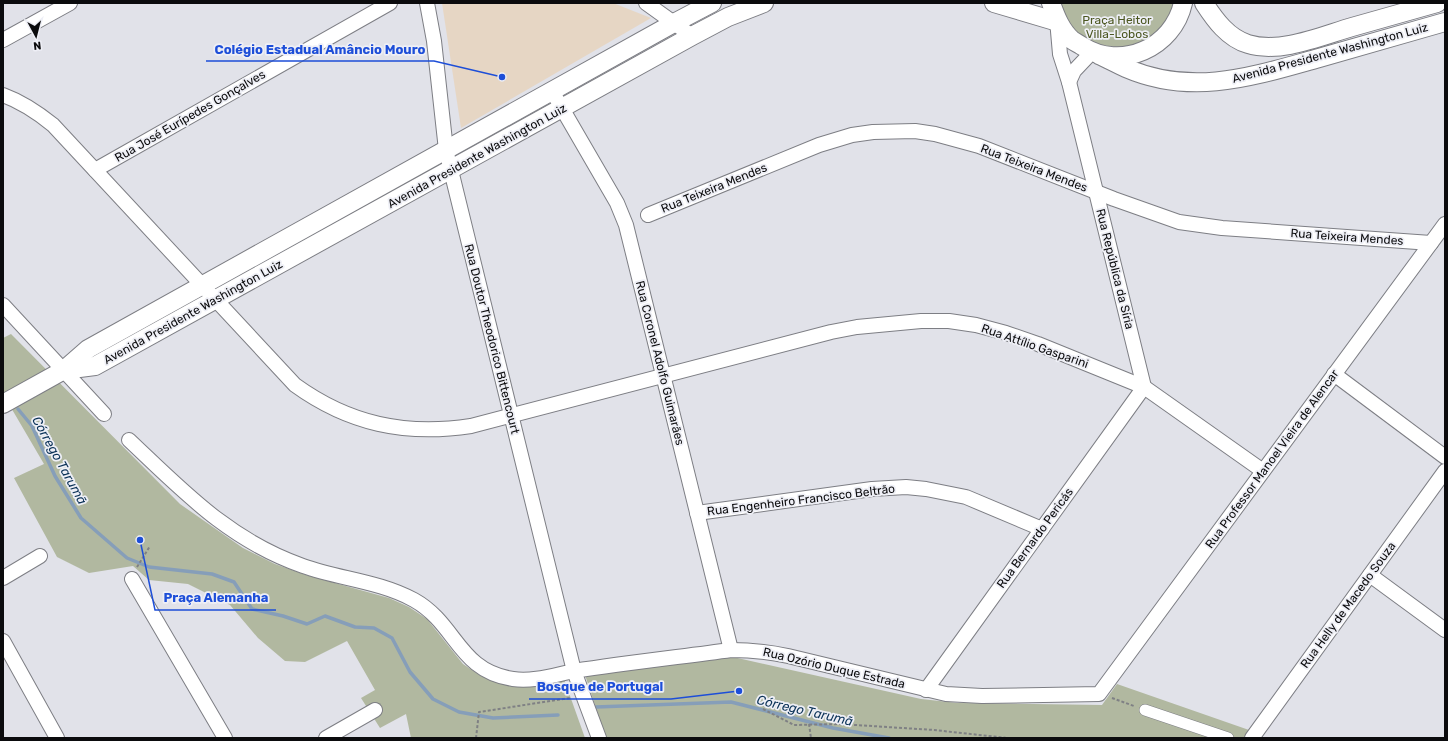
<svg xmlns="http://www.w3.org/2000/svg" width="1448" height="741" viewBox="0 0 1448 741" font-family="Rubik,sans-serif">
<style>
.education{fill:#e6d6c4}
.green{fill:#b1b8a0}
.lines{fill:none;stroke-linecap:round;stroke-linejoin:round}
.stream{stroke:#869eb9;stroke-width:3.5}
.pedestrian-casing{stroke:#7d7e84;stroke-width:12}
.minor-casing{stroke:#7d7e84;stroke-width:16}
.tertiary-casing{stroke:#7d7e84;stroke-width:20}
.path{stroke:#7f8084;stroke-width:2;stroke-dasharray:3 2;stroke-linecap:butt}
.pedestrian{stroke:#fff;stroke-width:11}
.minor{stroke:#fff;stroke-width:14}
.tertiary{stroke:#fff;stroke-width:18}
.labels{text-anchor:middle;stroke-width:3.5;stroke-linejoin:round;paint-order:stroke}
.park-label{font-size:12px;fill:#4b5620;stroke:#eeeff6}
.street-label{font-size:12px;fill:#0b0b0d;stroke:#eeeff6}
.water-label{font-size:13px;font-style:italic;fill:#0b3257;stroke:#eeeff6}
.leader{fill:none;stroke:#1d4ed8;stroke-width:1.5}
.callout-dot{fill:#1d4ed8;stroke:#eeeff6;stroke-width:1.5}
.callout-label{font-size:13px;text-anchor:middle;font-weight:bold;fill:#1d4ed8;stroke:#eeeff6;stroke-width:3.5;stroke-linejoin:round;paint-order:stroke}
</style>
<rect width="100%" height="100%" fill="#e1e2e9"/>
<polygon class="education" points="442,3 613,3 651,18 461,128"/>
<g class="green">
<polygon points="1058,3 1175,3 1169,20 1151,39 1127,49 1089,43 1069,26"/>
<polygon points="11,334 180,504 243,548 275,564 306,575 389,598 409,607 427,619 463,664 481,676 510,684 564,679 585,738 411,738 406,714 380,728 361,698 375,690 347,641 305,662 285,661 258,638 230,605 188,584 149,580 133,566 89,573 57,557 14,478 44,464 3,394 3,338"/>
<polygon points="733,657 921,699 958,703 1102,705 1117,684 1249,730 1244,738 606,738 585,675"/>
</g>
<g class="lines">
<g class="stream">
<polyline points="18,409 32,426 55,476 81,518 127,558 149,567 212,574 234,582 252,609 283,616 307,624 325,616 355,627 374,628 392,638 410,672 433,699 459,712 493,718 558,715"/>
<polyline points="596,707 731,702 833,728 889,738"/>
</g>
<defs>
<polyline id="pedestrian" points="1145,710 1228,738"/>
<g id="minor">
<polyline points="427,3 434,41 446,150 574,671 599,738"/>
<polyline points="646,3 692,36"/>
<polyline points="3,40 70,3"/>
<polyline points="1069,82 1074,71 1092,52"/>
<polyline points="552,91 617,203 626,225 731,650"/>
<path d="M3 95C22 102 37 112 53 125L295 385C349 424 405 436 471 426L831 332 857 327 921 321H949L976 325 1006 333 1038 344 1144 387 1263 471"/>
<polyline points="95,170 390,3"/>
<polyline points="648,215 819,145 852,135 873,132 915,131 935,134 979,146 1114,199 1179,222 1222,228 1431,243"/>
<polyline points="3,305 104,414"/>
<polyline points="1334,374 1445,457"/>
<path d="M129 440C184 492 229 540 303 566 339 579 379 581 414 600 457 624 458 671 513 679 533 682 554 675 574 671 626 663 679 657 731 650 750 650 769 652 788 656L946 694 982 696 1099 694 1445 224"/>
<polyline points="697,513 872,489 906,487 926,489 966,497 1042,529"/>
<polyline points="1370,575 1445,630"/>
<polyline points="3,578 40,556"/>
<polyline points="132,579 225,738"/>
<polyline points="3,641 57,738"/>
<polyline points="926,690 1144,387 1069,82 1060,54 1057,20"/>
<polyline points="326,738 375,710"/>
<polyline points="1252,738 1445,471"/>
</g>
<g id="tertiary">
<polyline points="994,3 1058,22"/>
<path d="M1051 3C1056 17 1061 30 1072 40 1075 42 1079 44 1082 46 1121 71 1173 48 1183 3"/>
<path d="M1204 3C1215 20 1228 38 1248 44 1280 54 1321 36 1352 27 1380 19 1409 11 1437 3"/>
<path d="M1099 55C1108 59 1117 64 1126 68 1193 97 1254 76 1319 58 1361 46 1403 34 1445 22"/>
<polyline points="64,370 95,366 692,36 728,17 764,3"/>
<polyline points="3,404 64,370 88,349 674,23 712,3"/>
</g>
</defs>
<use href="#pedestrian" class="pedestrian-casing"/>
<use href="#minor" class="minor-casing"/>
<use href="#tertiary" class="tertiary-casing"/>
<g class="path">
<polyline points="137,567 150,546"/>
<polyline points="1112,698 1134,706"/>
<polyline points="763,709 794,725 840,724 934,730 1007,738"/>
<polyline points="809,724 811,738"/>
<polyline points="476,738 479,712 570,698"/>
</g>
<use href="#pedestrian" class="pedestrian"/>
<use href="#minor" class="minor"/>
<use href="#tertiary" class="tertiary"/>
</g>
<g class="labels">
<g class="park-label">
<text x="1117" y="24">Praça Heitor<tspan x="1117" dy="14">Villa-Lobos</tspan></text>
</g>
<g class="street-label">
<text transform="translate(1330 53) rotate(-15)" y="4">Avenida Presidente Washington Luiz</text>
<text transform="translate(190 116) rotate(-30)" y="4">Rua José Eurípedes Gonçalves</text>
<text transform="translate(477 156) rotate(-29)" y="4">Avenida Presidente Washington Luiz</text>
<text transform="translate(1034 168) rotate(21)" y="4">Rua Teixeira Mendes</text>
<text transform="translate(714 188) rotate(-22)" y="4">Rua Teixeira Mendes</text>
<text transform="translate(1347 237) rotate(4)" y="4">Rua Teixeira Mendes</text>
<text transform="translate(1115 269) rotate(76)" y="4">Rua República da Síria</text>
<text transform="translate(193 312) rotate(-29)" y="4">Avenida Presidente Washington Luiz</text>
<text transform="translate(492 339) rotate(76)" y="4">Rua Doutor Theodorico Bittencourt</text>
<text transform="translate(1035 346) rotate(19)" y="4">Rua Attílio Gasparini</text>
<text transform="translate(660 363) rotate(76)" y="4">Rua Coronel Adolfo Guimarães</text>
<text transform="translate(1272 459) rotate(-54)" y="4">Rua Professor Manoel Vieira de Alencar</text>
<text transform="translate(801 500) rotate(-7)" y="4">Rua Engenheiro Francisco Beltrão</text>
<text transform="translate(1035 538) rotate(-54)" y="4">Rua Bernardo Pericás</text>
<text transform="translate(1348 605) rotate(-54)" y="4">Rua Helly de Macedo Souza</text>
<text transform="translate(834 668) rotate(13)" y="4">Rua Ozório Duque Estrada</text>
</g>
<g class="water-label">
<text transform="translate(60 460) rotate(61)" y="5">Córrego Tarumã</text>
<text transform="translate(805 710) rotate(13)" y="5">Córrego Tarumã</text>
</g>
</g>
<path class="leader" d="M502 77L434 61H206M140 540L155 610H276M739 691L671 699H529"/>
<g class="callout-dot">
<circle cx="502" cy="77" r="4"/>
<circle cx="140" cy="540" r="4"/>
<circle cx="739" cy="691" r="4"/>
</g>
<g class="callout-label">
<text x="320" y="54">Colégio Estadual Amâncio Mouro</text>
<text x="216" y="602">Praça Alemanha</text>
<text x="600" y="691">Bosque de Portugal</text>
</g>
<rect width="1448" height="741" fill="none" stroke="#0b0b0d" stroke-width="8"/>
<g transform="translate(36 36) rotate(173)" stroke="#eeeff6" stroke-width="3" paint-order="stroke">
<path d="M0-3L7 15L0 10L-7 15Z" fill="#0b0b0d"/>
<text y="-6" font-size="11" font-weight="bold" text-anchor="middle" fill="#0b0b0d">N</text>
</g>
</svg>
